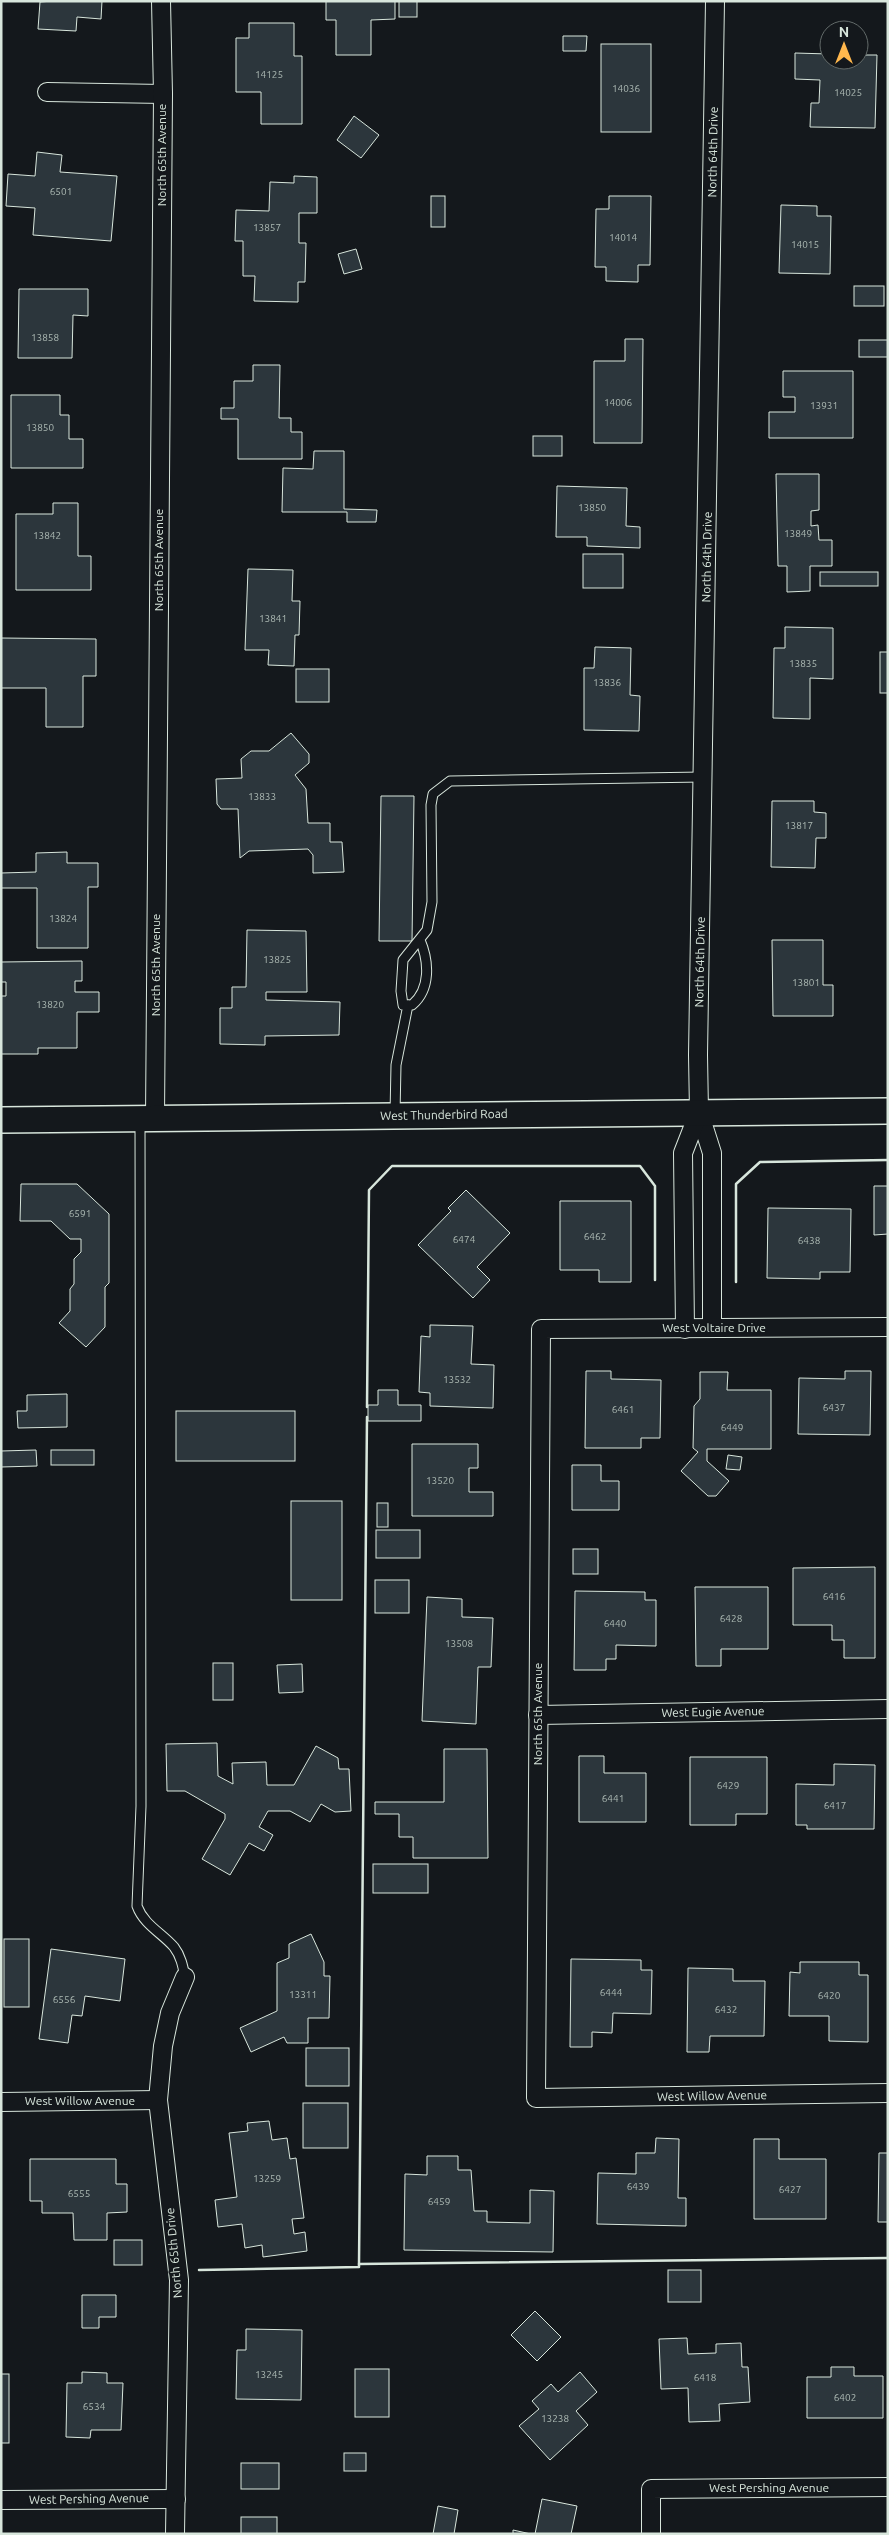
<svg xmlns="http://www.w3.org/2000/svg" width="889" height="2535" viewBox="0 0 889 2535" font-family="Ubuntu,sans-serif">
<style>
.building{fill:#2c363c;stroke:#d8e6dc}
.lines{fill:none;stroke-linecap:round;stroke-linejoin:round}
.service-casing{stroke:#d8e6dc;stroke-width:11}
.minor-casing{stroke:#d8e6dc;stroke-width:20}
.secondary-casing{stroke:#d8e6dc;stroke-width:28}
.service{stroke:#14181c;stroke-width:9}
.minor{stroke:#14181c;stroke-width:18}
.secondary{stroke:#14181c;stroke-width:25}
.wall{stroke:#d8e6dc;stroke-width:2.5}
.labels{text-anchor:middle;stroke-width:4;stroke-linejoin:round;paint-order:stroke}
.number-label{font-size:10px;fill:#adbab4}
.street-label{font-size:12px;fill:#d8e6dc;stroke:#14181c}
</style>
<rect width="100%" height="100%" fill="#14181c"/>
<g class="building">
<polygon points="53,1 102,1 101,19 77,17 76,31 38,29 40,2"/>
<polygon points="326,1 395,1 395,19 371,20 371,55 336,55 336,20 326,20"/>
<rect x="399" y="1" width="18" height="16"/>
<polygon points="249,23 294,23 294,56 302,56 302,124 261,124 261,92 236,92 236,38 249,38"/>
<polygon points="563,36 587,36 586,51 563,51"/>
<rect x="601" y="44" width="50" height="88"/>
<polygon points="795,53 829,54 829,60 859,60 859,55 877,55 875,128 810,127 811,103 819,103 820,80 795,79"/>
<polygon points="354,116 379,135 361,158 337,140"/>
<polygon points="37,152 62,155 60,172 117,176 111,241 33,235 35,208 6,206 8,174 35,176"/>
<polygon points="294,176 317,177 317,213 299,213 299,243 306,243 305,282 298,282 298,302 254,301 255,276 243,276 243,241 235,241 236,210 269,211 270,182 294,183"/>
<rect x="431" y="196" width="14" height="31"/>
<polygon points="609,196 651,196 650,265 638,265 638,282 606,281 606,267 595,267 596,209 609,209"/>
<polygon points="781,205 817,206 817,216 831,216 830,274 779,273"/>
<polygon points="356,249 362,269 344,274 338,254"/>
<rect x="854" y="286" width="30" height="20"/>
<polygon points="19,289 88,289 88,316 73,315 72,358 18,358"/>
<polygon points="625,339 643,339 642,443 594,443 594,361 625,361"/>
<rect x="859" y="340" width="29" height="17"/>
<polygon points="253,365 280,365 279,418 291,418 291,432 302,432 302,459 238,459 238,419 221,419 221,408 234,408 234,381 253,381"/>
<polygon points="783,371 853,371 853,438 769,438 769,412 795,412 795,397 783,397"/>
<polygon points="11,395 60,395 60,415 69,415 69,439 83,439 83,468 11,468"/>
<rect x="533" y="436" width="29" height="20"/>
<polygon points="314,451 344,451 344,509 377,510 376,522 347,522 347,512 282,512 283,468 313,469"/>
<polygon points="776,474 819,474 819,510 811,511 811,526 818,525 819,540 832,540 832,566 810,566 810,591 787,592 787,566 778,566"/>
<polygon points="557,486 627,488 626,526 640,527 640,548 587,546 587,537 556,537"/>
<polygon points="53,503 78,503 78,556 91,556 91,590 16,590 16,514 53,514"/>
<rect x="583" y="554" width="40" height="34"/>
<polygon points="248,569 293,570 292,601 300,601 299,635 295,635 294,666 268,665 269,650 245,650"/>
<rect x="820" y="572" width="58" height="14"/>
<polygon points="785,627 833,628 833,679 810,678 810,719 773,718 774,648 785,648"/>
<polygon points="1,638 96,639 96,676 83,676 83,727 46,727 46,688 1,688"/>
<polygon points="595,647 631,648 630,695 640,696 639,731 584,730 584,668 594,668"/>
<rect x="880" y="652" width="8" height="41"/>
<rect x="296" y="669" width="33" height="33"/>
<polygon points="291,733 309,754 309,763 295,775 306,789 308,823 330,823 330,842 342,842 344,872 313,873 313,855 308,849 249,851 240,858 238,809 221,809 217,804 216,779 242,778 241,759 251,751 269,751"/>
<polygon points="381,796 414,796 412,941 379,941"/>
<polygon points="772,801 814,801 814,812 826,813 826,838 816,838 815,868 771,867"/>
<polygon points="67,852 67,863 98,863 98,887 88,887 88,948 37,948 37,888 1,888 1,873 36,872 36,853"/>
<polygon points="247,930 306,931 307,992 266,992 266,1000 340,1002 339,1035 265,1036 265,1045 220,1044 220,1008 232,1008 232,987 246,987"/>
<polygon points="772,940 823,940 823,985 833,985 833,1016 773,1016"/>
<polygon points="82,961 82,981 75,981 75,992 99,992 99,1012 77,1012 77,1048 38,1048 38,1054 1,1054 1,996 6,996 6,982 1,982 1,962"/>
<polygon points="21,1184 77,1184 109,1214 109,1283 105,1287 105,1327 86,1347 59,1323 70,1311 70,1289 74,1284 74,1259 81,1252 81,1239 70,1239 51,1221 20,1221"/>
<polygon points="874,1186 888,1186 888,1234 874,1235"/>
<polygon points="466,1190 510,1233 477,1267 490,1280 473,1298 418,1245 451,1211 448,1208"/>
<polygon points="560,1201 631,1201 631,1282 599,1282 599,1270 560,1270"/>
<polygon points="768,1208 851,1209 850,1272 820,1272 820,1279 767,1278"/>
<polygon points="430,1325 473,1326 471,1364 494,1365 493,1408 430,1406 430,1393 419,1392 421,1336 430,1337"/>
<polygon points="586,1371 611,1371 611,1379 661,1380 660,1438 641,1438 641,1448 585,1448"/>
<polygon points="845,1371 871,1371 870,1435 798,1434 799,1378 845,1379"/>
<polygon points="700,1372 728,1372 727,1390 771,1390 771,1449 707,1449 707,1461 729,1481 716,1496 708,1496 681,1471 698,1452 693,1448 694,1406 700,1399"/>
<polygon points="378,1390 398,1390 398,1405 421,1405 421,1421 368,1421 368,1405 378,1405"/>
<polygon points="67,1394 67,1427 18,1428 17,1411 27,1411 27,1395"/>
<rect x="176" y="1411" width="119" height="50"/>
<polygon points="412,1444 478,1444 478,1468 469,1468 469,1492 493,1492 493,1516 412,1516"/>
<polygon points="36,1450 37,1466 1,1467 1,1451"/>
<rect x="51" y="1450" width="43" height="15"/>
<polygon points="728,1455 742,1457 740,1470 726,1469"/>
<polygon points="572,1465 601,1465 601,1481 619,1481 619,1510 572,1510"/>
<rect x="291" y="1501" width="51" height="99"/>
<rect x="377" y="1503" width="11" height="24"/>
<rect x="376" y="1530" width="44" height="28"/>
<rect x="573" y="1549" width="25" height="25"/>
<polygon points="875,1567 875,1658 844,1658 844,1640 832,1640 832,1625 793,1625 793,1568"/>
<rect x="375" y="1580" width="34" height="33"/>
<polygon points="695,1587 768,1587 768,1649 721,1649 721,1666 696,1666"/>
<polygon points="575,1591 645,1592 645,1600 656,1600 656,1646 616,1645 616,1659 606,1659 606,1670 574,1670"/>
<polygon points="427,1597 462,1599 462,1617 493,1618 491,1667 478,1667 476,1724 422,1721"/>
<rect x="213" y="1663" width="20" height="37"/>
<polygon points="302,1664 303,1692 279,1693 277,1665"/>
<polygon points="217,1743 218,1776 233,1784 232,1763 266,1762 267,1785 294,1785 316,1746 338,1758 339,1769 349,1769 351,1811 335,1812 321,1804 310,1822 290,1811 268,1811 259,1827 273,1835 264,1851 249,1843 230,1875 202,1859 225,1819 225,1814 185,1791 167,1791 166,1744"/>
<polygon points="444,1749 487,1749 488,1858 413,1858 413,1837 399,1837 399,1814 375,1814 375,1802 444,1802"/>
<polygon points="579,1756 604,1756 604,1773 646,1773 646,1822 579,1822"/>
<polygon points="690,1757 767,1757 767,1814 736,1814 736,1825 690,1825"/>
<polygon points="834,1764 875,1765 874,1829 807,1829 807,1825 796,1825 796,1784 834,1785"/>
<rect x="373" y="1864" width="55" height="29"/>
<polygon points="311,1934 324,1962 324,1976 330,1976 329,2018 308,2018 308,2043 287,2043 284,2037 251,2052 240,2028 277,2011 277,1963 289,1958 289,1944"/>
<rect x="4" y="1939" width="25" height="68"/>
<polygon points="51,1949 125,1959 120,2001 85,1996 82,2016 72,2015 68,2043 39,2039"/>
<polygon points="571,1959 641,1960 641,1970 652,1970 651,2014 613,2013 612,2033 592,2032 592,2047 570,2047"/>
<polygon points="800,1962 859,1962 859,1975 868,1975 868,2042 829,2041 829,2016 789,2016 790,1972 800,1973"/>
<polygon points="688,1968 733,1969 733,1981 765,1981 764,2036 710,2036 709,2052 687,2052"/>
<rect x="306" y="2048" width="43" height="38"/>
<rect x="303" y="2103" width="45" height="45"/>
<polygon points="269,2121 272,2140 287,2138 290,2159 296,2158 304,2218 292,2219 294,2234 305,2232 307,2251 263,2257 262,2245 245,2248 242,2224 218,2227 215,2200 237,2197 229,2133 248,2131 247,2123"/>
<polygon points="656,2138 679,2139 678,2198 686,2198 686,2226 597,2224 598,2173 636,2174 636,2153 655,2153"/>
<polygon points="754,2139 779,2139 779,2159 826,2159 826,2219 754,2219"/>
<polygon points="879,2153 888,2153 888,2222 878,2222"/>
<polygon points="427,2156 458,2156 458,2170 471,2170 474,2211 487,2211 487,2222 530,2223 530,2190 554,2191 553,2252 404,2250 405,2174 427,2175"/>
<polygon points="30,2159 116,2159 116,2184 127,2184 127,2212 107,2213 107,2240 74,2240 73,2213 42,2213 42,2201 30,2201"/>
<rect x="114" y="2240" width="28" height="25"/>
<rect x="668" y="2270" width="33" height="32"/>
<polygon points="82,2295 116,2295 116,2317 99,2317 99,2328 82,2328"/>
<polygon points="535,2311 561,2337 537,2361 511,2335"/>
<polygon points="246,2329 302,2330 301,2400 236,2399 237,2350 246,2350"/>
<polygon points="687,2338 688,2354 716,2353 716,2344 741,2343 742,2367 748,2367 750,2402 719,2404 720,2421 689,2422 688,2388 661,2389 659,2339"/>
<polygon points="831,2367 854,2367 854,2376 883,2376 883,2418 807,2418 807,2377 831,2377"/>
<rect x="355" y="2369" width="34" height="48"/>
<polygon points="82,2372 107,2373 107,2383 123,2383 121,2430 91,2430 90,2438 66,2437 67,2383 82,2383"/>
<polygon points="580,2372 597,2392 576,2411 588,2425 550,2460 519,2426 539,2409 532,2401 551,2384 558,2392"/>
<rect x="1" y="2374" width="8" height="69"/>
<rect x="344" y="2453" width="22" height="18"/>
<rect x="241" y="2463" width="38" height="26"/>
<polygon points="542,2499 577,2506 571,2534 535,2534"/>
<polygon points="438,2506 458,2510 454,2534 433,2534"/>
<rect x="241" y="2517" width="36" height="17"/>
<polygon points="513,2530 531,2534 513,2534"/>
</g>
<g class="lines">
<defs>
<g id="service">
<path d="M420 940C429 961 431 989 412 1005H403L401 991 403 960 427 930 432 902 431 805 433 794 450 781 703 777"/>
<polyline points="395,1114 396,1065 408,1005"/>
<path d="M140 1120 141 1806 137 1906C144 1925 162 1933 174 1947 181 1956 183 1967 185 1977"/>
</g>
<g id="minor">
<polyline points="47,92 163,94"/>
<polyline points="155,1118 163,94 161,1"/>
<polyline points="888,1327 541,1329 536,2098 888,2093"/>
<polyline points="712,1328 712,1153 699,1112 698,1055 715,1"/>
<polyline points="685,1329 683,1153 699,1112"/>
<polyline points="538,1715 888,1709"/>
<polyline points="1,2102 158,2100"/>
<polyline points="1,2500 176,2499"/>
<polyline points="175,2534 179,2280 158,2100 163,2046 170,2013 185,1977"/>
<polyline points="651,2534 651,2489 888,2487"/>
</g>
<polyline id="secondary" points="1,1120 888,1111"/>
</defs>
<use href="#service" class="service-casing"/>
<use href="#minor" class="minor-casing"/>
<use href="#secondary" class="secondary-casing"/>
<use href="#service" class="service"/>
<use href="#minor" class="minor"/>
<use href="#secondary" class="secondary"/>
<g class="wall">
<polyline points="736,1282 736,1184 760,1162 888,1160"/>
<polyline points="367,1407 369,1190 392,1166 640,1166 655,1186 655,1280"/>
<polyline points="367,1417 359,2264 888,2258"/>
<polyline points="199,2270 359,2267 359,2264"/>
</g>
</g>
<g class="labels">
<g class="number-label">
<text x="269" y="78">14125</text>
<text x="626" y="92">14036</text>
<text x="848" y="96">14025</text>
<text x="61" y="195">6501</text>
<text x="267" y="231">13857</text>
<text x="623" y="241">14014</text>
<text x="805" y="248">14015</text>
<text x="45" y="341">13858</text>
<text x="618" y="406">14006</text>
<text x="824" y="409">13931</text>
<text x="40" y="431">13850</text>
<text x="592" y="511">13850</text>
<text x="798" y="537">13849</text>
<text x="47" y="539">13842</text>
<text x="273" y="622">13841</text>
<text x="803" y="667">13835</text>
<text x="607" y="686">13836</text>
<text x="262" y="800">13833</text>
<text x="799" y="829">13817</text>
<text x="63" y="922">13824</text>
<text x="277" y="963">13825</text>
<text x="806" y="986">13801</text>
<text x="50" y="1008">13820</text>
<text x="80" y="1217">6591</text>
<text x="595" y="1240">6462</text>
<text x="464" y="1243">6474</text>
<text x="809" y="1244">6438</text>
<text x="457" y="1383">13532</text>
<text x="834" y="1411">6437</text>
<text x="623" y="1413">6461</text>
<text x="732" y="1431">6449</text>
<text x="440" y="1484">13520</text>
<text x="834" y="1600">6416</text>
<text x="731" y="1622">6428</text>
<text x="615" y="1627">6440</text>
<text x="459" y="1647">13508</text>
<text x="728" y="1789">6429</text>
<text x="613" y="1802">6441</text>
<text x="835" y="1809">6417</text>
<text x="611" y="1996">6444</text>
<text x="303" y="1998">13311</text>
<text x="829" y="1999">6420</text>
<text x="64" y="2003">6556</text>
<text x="726" y="2013">6432</text>
<text x="267" y="2182">13259</text>
<text x="638" y="2190">6439</text>
<text x="790" y="2193">6427</text>
<text x="79" y="2197">6555</text>
<text x="439" y="2205">6459</text>
<text x="269" y="2378">13245</text>
<text x="705" y="2381">6418</text>
<text x="845" y="2401">6402</text>
<text x="94" y="2410">6534</text>
<text x="555" y="2422">13238</text>
</g>
<g class="street-label">
<text transform="translate(713 152) rotate(-89)" y="4">North 64th Drive</text>
<text transform="translate(162 155) rotate(-90)" y="4">North 65th Avenue</text>
<text transform="translate(707 557) rotate(-89)" y="4">North 64th Drive</text>
<text transform="translate(159 560) rotate(-90)" y="4">North 65th Avenue</text>
<text transform="translate(700 962) rotate(-89)" y="4">North 64th Drive</text>
<text transform="translate(156 965) rotate(-90)" y="4">North 65th Avenue</text>
<text transform="translate(444 1115) rotate(-1)" y="4">West Thunderbird Road</text>
<text x="714" y="1332">West Voltaire Drive</text>
<text transform="translate(713 1712) rotate(-1)" y="4">West Eugie Avenue</text>
<text transform="translate(538 1714) rotate(-90)" y="4">North 65th Avenue</text>
<text transform="translate(712 2096) rotate(-1)" y="4">West Willow Avenue</text>
<text x="80" y="2105">West Willow Avenue</text>
<text transform="translate(174 2253) rotate(-95)" y="4">North 65th Drive</text>
<text x="769" y="2492">West Pershing Avenue</text>
<text transform="translate(89 2499) rotate(-1)" y="4">West Pershing Avenue</text>
</g>
</g>
<rect width="889" height="2535" fill="none" stroke="#d8e6dc" stroke-width="5"/>
<g transform="translate(844 45)"><circle r="24" fill="#14181c" stroke="#626a69"/>
<path d="M0-4L9 19L0 12L-9 19Z" fill="#ffb74d"/>
<text y="-8" font-size="14" font-weight="bold" text-anchor="middle" fill="#d8e6dc">N</text>
</g>
</svg>
